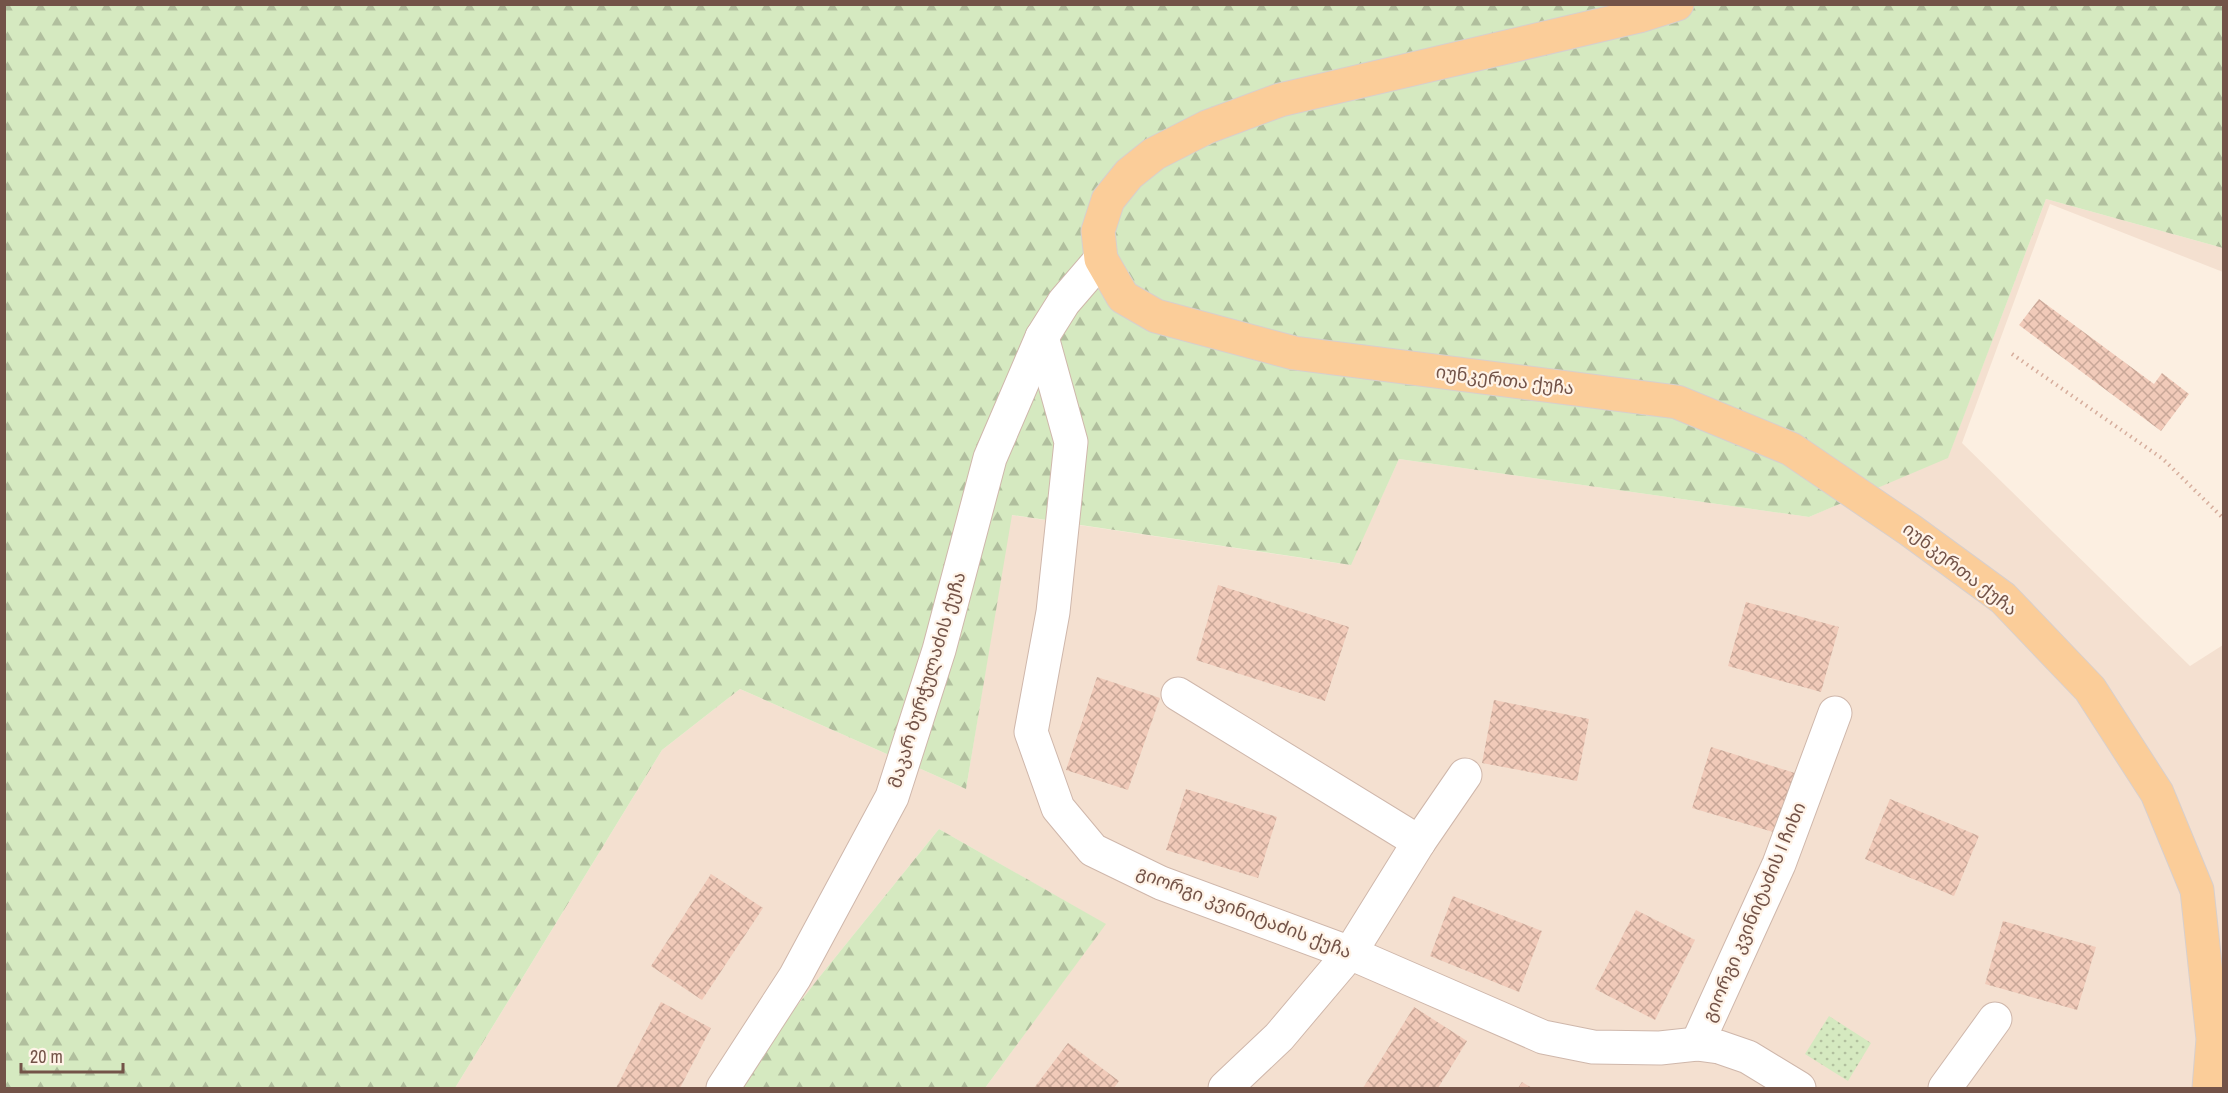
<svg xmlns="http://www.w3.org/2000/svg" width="2228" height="1093" viewBox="0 0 2228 1093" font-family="'Archivo Narrow','Noto Sans Georgian',sans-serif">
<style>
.residential{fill:#f4e0d0}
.forest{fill:url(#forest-firs)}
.park{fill:url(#park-dots)}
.building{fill:url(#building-cross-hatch)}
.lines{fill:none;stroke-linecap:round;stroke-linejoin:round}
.minor-casing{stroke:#cfb7ab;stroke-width:35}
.major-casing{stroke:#d8cfcc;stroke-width:35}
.path{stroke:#d6ad9c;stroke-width:4;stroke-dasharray:1.5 4.5;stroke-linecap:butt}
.minor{stroke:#fff;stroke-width:33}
.major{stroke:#fbcd99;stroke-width:33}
.labels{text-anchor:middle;stroke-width:4.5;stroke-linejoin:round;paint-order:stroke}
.street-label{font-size:18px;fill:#735348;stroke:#fff3e7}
</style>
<defs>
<pattern id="forest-firs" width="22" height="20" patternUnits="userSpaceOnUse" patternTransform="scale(1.5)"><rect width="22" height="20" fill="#d5e9c0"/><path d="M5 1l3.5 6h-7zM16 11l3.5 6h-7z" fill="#b1bf9e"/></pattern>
<pattern id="park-dots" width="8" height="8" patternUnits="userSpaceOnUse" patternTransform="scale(1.5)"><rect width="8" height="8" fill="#d5e9c0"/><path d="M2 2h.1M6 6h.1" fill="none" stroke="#b1bf9e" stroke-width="1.8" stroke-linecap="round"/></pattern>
<pattern id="building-cross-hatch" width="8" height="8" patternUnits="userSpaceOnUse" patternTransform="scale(1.5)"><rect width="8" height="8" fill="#f1cab9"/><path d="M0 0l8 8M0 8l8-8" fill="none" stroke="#c8a798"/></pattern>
</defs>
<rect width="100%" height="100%" fill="#fcefe1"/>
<polygon class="residential" points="2046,199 2223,248 2223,272 2050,204 1962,443 2190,666 2223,645 2223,1088 985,1088 1105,924 939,829 821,975 733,1088 455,1088 662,750 740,689 966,789 1011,515 1350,565 1399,459 1809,517 1948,457"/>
<g class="forest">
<polygon points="5,5 2223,5 2223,248 2046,199 1948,458 1809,517 1399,459 1351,565 1012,515 966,789 740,689 662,750 455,1088 5,1088"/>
<polygon points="939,829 1106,924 985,1088 733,1088 821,975"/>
</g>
<polygon class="park" points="1829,1016 1871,1043 1848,1081 1805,1054"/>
<g class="building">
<polygon points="2039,299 2154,384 2162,373 2189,394 2161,431 2019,325"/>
<polygon points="1218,585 1349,627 1325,701 1196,660"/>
<polygon points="1746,602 1839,627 1821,692 1728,666"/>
<polygon points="1097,677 1160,698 1128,790 1066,770"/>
<polygon points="1494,700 1589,719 1577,781 1482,763"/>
<polygon points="1711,747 1801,775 1783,835 1692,808"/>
<polygon points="1186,789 1277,817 1258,878 1166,850"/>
<polygon points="1890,799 1979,836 1954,896 1865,859"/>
<polygon points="711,874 763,908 702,1000 651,966"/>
<polygon points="1453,896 1542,931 1519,992 1430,956"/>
<polygon points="1636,910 1695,940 1655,1020 1595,989"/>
<polygon points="2003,921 2096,947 2077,1010 1985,984"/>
<polygon points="661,1002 711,1028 680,1088 616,1088"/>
<polygon points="1414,1007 1467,1041 1438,1088 1363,1088"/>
<polygon points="1068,1043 1119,1081 1114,1088 1034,1088"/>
<polygon points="1522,1082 1532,1088 1518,1088"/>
</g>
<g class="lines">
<defs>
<g id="minor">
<polyline points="1042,337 1071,442 1053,612 1031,732 1058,808 1093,850 1161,883 1350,953 1543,1037 1593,1047 1660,1048 1697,1044 1719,1047 1748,1057 1799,1088"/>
<polyline points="1178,694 1419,842"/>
<polyline points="1697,1044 1779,864 1835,713"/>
<polyline points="723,1088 795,977 892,797 939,650 990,458 1042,337 1064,302 1101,259"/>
<polyline points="1225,1088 1279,1037 1350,953 1419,842 1465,775"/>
<polyline points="1945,1088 1995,1019"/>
</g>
<polyline id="major" points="1677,4 1639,16 1280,100 1207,127 1154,154 1129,174 1108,200 1098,231 1101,259 1123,297 1156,316 1294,353 1677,402 1791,449 1910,530 2003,598 2090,689 2157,793 2197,890 2213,1039 2209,1088"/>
</defs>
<use href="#minor" class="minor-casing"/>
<use href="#major" class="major-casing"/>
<polyline class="path" points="2012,354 2163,459 2224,519"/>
<use href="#minor" class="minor"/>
<use href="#major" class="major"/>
</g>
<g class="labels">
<g class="street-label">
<text transform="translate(1505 380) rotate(7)" y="6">იუნკერთა ქუჩა</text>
<text transform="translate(1960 569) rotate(38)" y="6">იუნკერთა ქუჩა</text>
<text transform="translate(927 680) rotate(-73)" y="6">მაკარ ბურჭულაძის ქუჩა</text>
<text transform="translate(1244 912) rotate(21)" y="6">გიორგი კვინიტაძის ქუჩა</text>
<text transform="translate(1754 912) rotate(-67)" y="6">გიორგი კვინიტაძის I ჩიხი</text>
</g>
</g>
<rect width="2228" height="1093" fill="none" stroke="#735348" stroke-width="12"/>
<path d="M21 1063v9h102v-9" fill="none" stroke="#735348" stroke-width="3"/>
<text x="30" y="1063" font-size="18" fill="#735348" stroke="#fff3e7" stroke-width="4.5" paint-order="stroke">20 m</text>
</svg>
